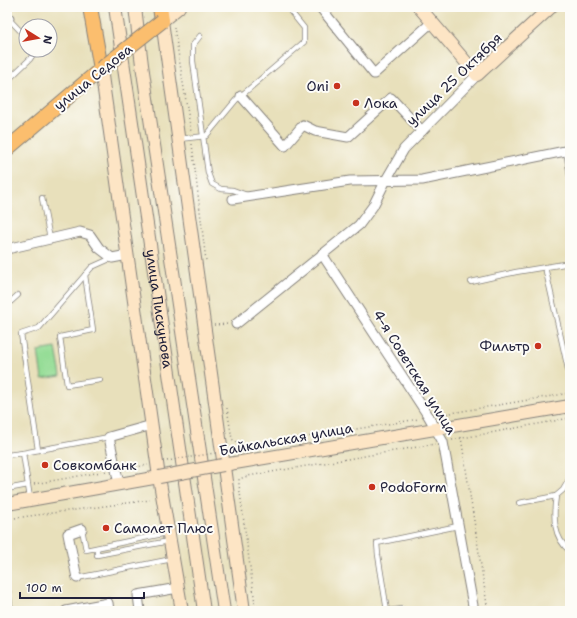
<svg xmlns="http://www.w3.org/2000/svg" width="577" height="618" viewBox="0 0 577 618" font-family="'Shantell Sans',sans-serif">
<style>
.grass{fill:#96dd97;stroke:#5c8069}
.lines{fill:none;stroke-linecap:round;stroke-linejoin:round}
.lane-casing{stroke:#85817b;stroke-width:6}
.street-casing{stroke:#85817b;stroke-width:11}
.secondary-casing{stroke:#85817b;stroke-width:14}
.primary-casing{stroke:#85817b;stroke-width:16}
.path{stroke:#85817b;stroke-width:1.5;stroke-dasharray:1 3;stroke-linecap:butt}
.lane{stroke:#fff;stroke-width:4.5}
.street{stroke:#fff;stroke-width:9}
.secondary{stroke:#fde5c5;stroke-width:12}
.primary{stroke:#fbbe6e;stroke-width:14}
.secondary-bridge-casing{stroke:#85817b;stroke-width:14;stroke-linecap:butt}
.primary-bridge-casing{stroke:#85817b;stroke-width:16;stroke-linecap:butt}
.path-bridge{stroke:#85817b;stroke-width:1.5;stroke-dasharray:1 3;stroke-linecap:butt}
.secondary-bridge{stroke:#fde5c5;stroke-width:12}
.primary-bridge{stroke:#fbbe6e;stroke-width:14}
.poi-dot{fill:#c8321e;stroke:#fdfcf7;stroke-width:1.5}
.labels{text-anchor:middle;stroke-width:4;stroke-linejoin:round;paint-order:stroke}
.street-label{font-size:14px;fill:#22223b;stroke:#fdfcf7}
.poi-label{font-size:14px;fill:#22223b;stroke:#fdfcf7;text-anchor:start}
</style>
<rect width="100%" height="100%" fill="#fdfcf7"/>
<filter id="ink" filterUnits="userSpaceOnUse"><feTurbulence type="fractalNoise" baseFrequency=".025" numOctaves="2"/><feDisplacementMap in="SourceGraphic" scale="8" xChannelSelector="R" yChannelSelector="G"/><feConvolveMatrix kernelMatrix="1 2 1 2 8 2 1 2 1" color-interpolation-filters="sRGB"/></filter>
<filter id="wash" filterUnits="userSpaceOnUse"><feTurbulence type="fractalNoise" baseFrequency=".012" numOctaves="4" result="noise"/><feDisplacementMap in="SourceGraphic" scale="16" xChannelSelector="R" yChannelSelector="G"/><feGaussianBlur stdDeviation="0.9" result="paint"/><feColorMatrix in="noise" values="0 0 0 0 0 0 0 0 0 0 0 0 0 0 0 0 0 1.4 0 .05"/><feComposite in="paint" operator="in"/></filter>
<g filter="url(#wash)">
<rect width="100%" height="100%" fill="#e8e0bb"/>
<polygon class="grass" points="56,348 61,376 42,379 38,351"/>
</g>
<g filter="url(#ink)">
<g class="lines">
<defs>
<g id="lane">
<polyline points="8,18 26,37"/>
<polyline points="200,36 193,45 193,61 208,173 212,184 221,189 233,190 247,195"/>
<polyline points="7,81 30,59 36,50"/>
<polyline points="179,139 206,136 236,100 304,42 304,28 287,7"/>
<polyline points="566,150 570,177"/>
<polyline points="42,198 50,239"/>
<polyline points="545,267 570,378"/>
<polyline points="471,282 516,272 570,263"/>
<polyline points="7,305 18,295"/>
<polyline points="100,380 67,385 60,337 93,330 85,275 92,267 112,258"/>
<polyline points="38,450 21,334 39,328 85,275"/>
<polyline points="23,453 109,437"/>
<polyline points="7,455 23,453 30,498"/>
<polyline points="7,489 28,485"/>
<path d="M556 496C553 516 553 538 570 551"/>
<polyline points="519,503 556,496 563,490 570,478"/>
<polyline points="82,529 86,550 167,533"/>
<polyline points="97,548 97,555 169,541"/>
<polyline points="77,578 172,559"/>
<polyline points="7,583 11,611"/>
<polyline points="387,611 378,555 377,543 458,526"/>
<polyline points="388,611 402,609 402,611"/>
</g>
<g id="street">
<polyline points="320,7 374,74 432,22"/>
<polyline points="7,16 9,18"/>
<polyline points="241,96 285,146 303,125 315,131 348,137 391,98 422,131"/>
<polyline points="233,199 350,181 422,180 570,150"/>
<polyline points="7,249 80,232 90,235 99,248 112,258 128,255"/>
<polyline points="322,254 429,417 443,442 474,611"/>
<polyline points="236,324 359,225 373,206 386,180 404,149 477,75"/>
<polyline points="119,484 109,437 152,425"/>
<polyline points="77,578 68,534 82,529"/>
<polyline points="66,611 108,603 109,611"/>
<polyline points="140,611 138,595 178,588"/>
</g>
<g id="secondary">
<path id="s1" d="M115 7 204 611"/>
<polyline points="135,7 142,65 224,611"/>
<polyline points="179,7 162,21 244,611"/>
<polyline points="419,7 477,75 551,7"/>
<polyline points="101,69 159,477 182,611"/>
<polyline points="223,465 570,406"/>
<polyline points="7,504 159,477"/>
</g>
<g id="primary">
<polyline points="160,7 162,21"/>
<polyline points="7,149 101,69 90,7"/>
</g>
</defs>
<use href="#lane" class="lane-casing"/>
<use href="#street" class="street-casing"/>
<use href="#secondary" class="secondary-casing"/>
<use href="#primary" class="primary-casing"/>
<g class="path">
<polyline points="174,27 191,132"/>
<polyline points="192,144 206,261"/>
<polyline points="214,325 228,324"/>
<polyline points="227,408 232,439 243,447 419,419"/>
<polyline points="439,415 570,393"/>
<polyline points="461,437 488,611"/>
<polyline points="452,440 570,418"/>
<polyline points="124,469 148,465"/>
<polyline points="34,484 107,471"/>
<polyline points="7,519 150,500"/>
<polyline points="256,611 239,485 239,479 248,476 435,444"/>
</g>
<use href="#lane" class="lane"/>
<use href="#street" class="street"/>
<use href="#secondary" class="secondary"/>
<use href="#primary" class="primary"/>
<defs>
<polyline id="secondary-bridge" points="159,477 223,465"/>
<polyline id="primary-bridge" points="101,69 162,21"/>
</defs>
<use href="#secondary-bridge" class="secondary-bridge-casing"/>
<use href="#primary-bridge" class="primary-bridge-casing"/>
<polyline class="path-bridge" points="167,461 215,453"/>
<use href="#secondary-bridge" class="secondary-bridge"/>
<use href="#primary-bridge" class="primary-bridge"/>
</g>
</g>
<g class="poi-dot">
<circle cx="337" cy="86" r="4"/>
<circle cx="356" cy="103" r="4"/>
<circle cx="538" cy="346" r="4"/>
<circle cx="45" cy="465" r="4"/>
<circle cx="372" cy="487" r="4"/>
<circle cx="106" cy="528" r="4"/>
</g>
<g class="labels">
<g class="street-label">
<text transform="translate(93 77) rotate(-39)" y="5">улица Седова</text>
<text transform="translate(454 79) rotate(-44)" y="5">улица 25 Октября</text>
<text dy="5" stroke="none"><textPath href="#s1" startOffset="305">улица Пискунова</textPath></text>
<text transform="translate(415 372) rotate(58)" y="5">4-я Советская улица</text>
<text transform="translate(286 439) rotate(-10)" y="5">Байкальская улица</text>
</g>
<g class="poi-label">
<text x="329" y="91" text-anchor="end">Oni</text>
<text x="364" y="108">Лока</text>
<text x="530" y="351" text-anchor="end">Фильтр</text>
<text x="53" y="470">Совкомбанк</text>
<text x="380" y="492">PodoForm</text>
<text x="114" y="533">Самолет Плюс</text>
</g>
</g>
<rect width="577" height="618" fill="none" stroke="#fdfcf7" stroke-width="24"/>
<g transform="translate(38 38) rotate(101)"><circle r="19" fill="#fdfcf7" stroke="#a5a5ac"/>
<path d="M0-3L7 15L0 10L-7 15Z" fill="#c8321e"/>
<text y="-6" font-size="11" font-weight="bold" text-anchor="middle" fill="#22223b">N</text>
</g>
<path d="M20 592v6h124v-6" fill="none" stroke="#22223b" stroke-width="2"/>
<text x="26" y="592" font-size="12" fill="#22223b" stroke="#fdfcf7" stroke-width="3" paint-order="stroke">100 m</text>
</svg>
